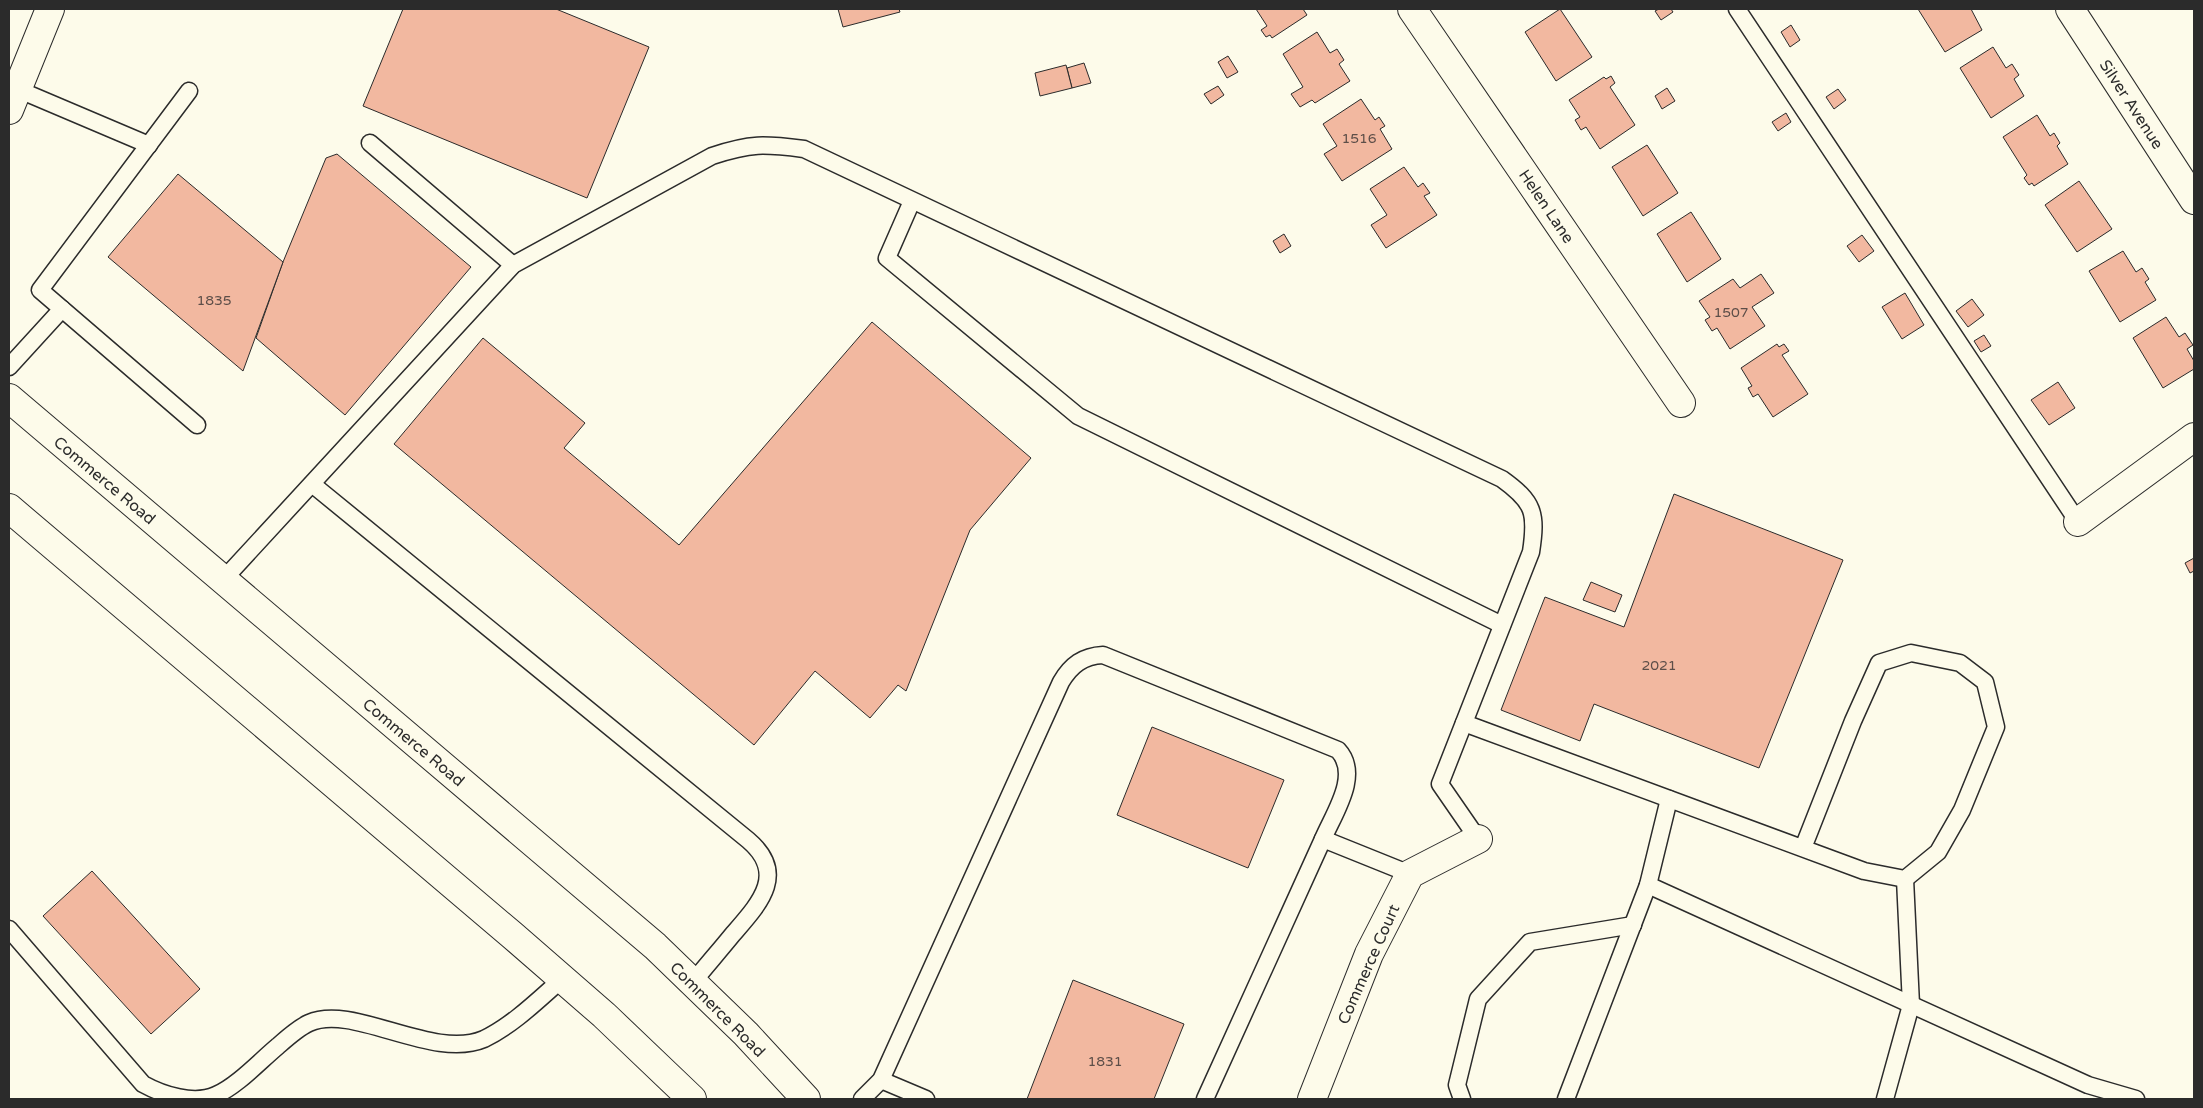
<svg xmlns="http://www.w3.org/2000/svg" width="2203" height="1108" viewBox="0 0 2203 1108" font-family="'Varela Round',sans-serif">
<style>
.building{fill:#f2b8a0;stroke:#2b2b2b}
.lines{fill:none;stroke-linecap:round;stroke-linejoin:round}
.lane-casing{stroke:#2b2b2b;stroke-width:19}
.street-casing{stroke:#2b2b2b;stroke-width:30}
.secondary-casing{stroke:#2b2b2b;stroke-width:30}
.lane{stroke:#fdfbea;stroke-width:16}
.street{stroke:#fdfbea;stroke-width:28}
.secondary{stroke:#fdfbea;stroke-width:28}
.labels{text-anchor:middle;stroke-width:4;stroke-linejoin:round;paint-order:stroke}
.number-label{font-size:14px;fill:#5d4e48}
.street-label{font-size:16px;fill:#2b2b2b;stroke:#fdfbea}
</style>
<rect width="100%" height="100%" fill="#fdfbea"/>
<g class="building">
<polygon points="403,9 556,9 649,47 587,198 363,106"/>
<polygon points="838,9 899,9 900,12 843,27"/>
<polygon points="1256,9 1303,9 1307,15 1272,38 1270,35 1266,37 1261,30 1267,26"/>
<polygon points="1560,9 1592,57 1556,81 1525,32"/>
<polygon points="1659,9 1671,9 1673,12 1661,20 1655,11"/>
<polygon points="1918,9 1971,9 1982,30 1945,52"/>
<polygon points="1791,25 1800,40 1790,47 1781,32"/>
<polygon points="1317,32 1330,53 1337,49 1344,60 1339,64 1350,81 1315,103 1312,100 1300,107 1291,94 1303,87 1283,54"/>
<polygon points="1993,47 2006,68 2012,64 2019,75 2014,79 2024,96 1991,118 1960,68"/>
<polygon points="1228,56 1238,72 1227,78 1218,62"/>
<polygon points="1084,63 1091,83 1072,88 1067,68"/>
<polygon points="1066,65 1072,88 1040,96 1035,73"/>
<polygon points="1611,76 1615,83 1610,87 1635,125 1600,149 1586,127 1581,130 1575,120 1580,117 1569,100 1604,77 1606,79"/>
<polygon points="1218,86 1224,95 1211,104 1204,94"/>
<polygon points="1667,88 1675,101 1662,109 1655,96"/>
<polygon points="1838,89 1846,100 1834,109 1826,97"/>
<polygon points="1361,99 1375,120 1379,117 1385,126 1380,129 1392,149 1342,181 1324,154 1337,146 1323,124"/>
<polygon points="1786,113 1791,122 1778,131 1772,122"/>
<polygon points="2037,115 2050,136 2054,133 2060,143 2057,146 2068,164 2034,186 2032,183 2029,185 2024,178 2027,175 2003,137"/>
<polygon points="1647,145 1678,193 1643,216 1612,167"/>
<polygon points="337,154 471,267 345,415 256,338 283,262 326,158"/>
<polygon points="1404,167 1418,187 1423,183 1430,193 1424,196 1437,215 1386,248 1371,225 1387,215 1370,189"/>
<polygon points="178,174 283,262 243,371 108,257"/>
<polygon points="2079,181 2112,229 2077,252 2045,205"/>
<polygon points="1691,212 1721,259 1687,282 1657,234"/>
<polygon points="1284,234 1291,246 1280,253 1273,241"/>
<polygon points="1862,235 1874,251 1859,262 1847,246"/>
<polygon points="2123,251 2136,272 2142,268 2149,279 2145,282 2156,300 2120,322 2089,271"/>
<polygon points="1761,274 1774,293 1752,307 1765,326 1730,349 1717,328 1712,331 1705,320 1710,317 1699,301 1733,279 1740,288"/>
<polygon points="1905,293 1924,325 1902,339 1882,307"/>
<polygon points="1972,299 1984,315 1968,327 1956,311"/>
<polygon points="2166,317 2179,337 2185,333 2193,345 2187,349 2194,361 2194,369 2163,388 2133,338"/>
<polygon points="872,322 1031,458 970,530 906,691 898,685 870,718 815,671 754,745 394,444 483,338 585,423 564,448 679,545"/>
<polygon points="1984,335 1991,346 1981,352 1974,341"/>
<polygon points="1777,344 1779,347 1784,344 1789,351 1782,355 1808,394 1773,417 1758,394 1753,397 1748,388 1752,386 1741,368"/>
<polygon points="2058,382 2075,408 2049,425 2031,400"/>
<polygon points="1674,494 1843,560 1759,768 1594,704 1580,741 1501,710 1545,597 1624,627"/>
<polygon points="2194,558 2194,571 2190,573 2185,563"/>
<polygon points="1591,582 1622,595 1615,612 1583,600"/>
<polygon points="1152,727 1284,780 1248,868 1117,815"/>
<polygon points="92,871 200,989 151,1034 43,916"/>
<polygon points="1073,980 1184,1024 1154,1099 1027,1099"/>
</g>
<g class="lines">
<defs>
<g id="lane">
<polyline points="1737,9 2078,522"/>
<polyline points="17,89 149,145"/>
<polyline points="189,91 40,290 197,425"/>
<polyline points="370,143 513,265"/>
<polyline points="912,201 887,258 1078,416 1502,625"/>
<polyline points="9,367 62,309"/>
<path d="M312 484 748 840C788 874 759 904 733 934 720 950 706 966 693 982"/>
<path d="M223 580 513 265 712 156C751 143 764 144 804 149L1502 479C1534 502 1537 513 1531 552L1440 784 1478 839"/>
<polyline points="1464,723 1864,871 1905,879 1938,852 1962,810 1996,727 1985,682 1960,663 1911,653 1879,663 1853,721 1803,848"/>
<polyline points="1648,885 2088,1085 2136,1099"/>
<path d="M9 929 143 1084C163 1095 194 1105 216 1095 237 1086 260 1061 278 1046 287 1038 298 1028 309 1023 353 1003 433 1061 484 1039 513 1025 538 1000 562 979"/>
<polyline points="881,1080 926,1099"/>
<path d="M862 1099 881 1080 1061 682C1071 665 1083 656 1103 655L1338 750C1361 775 1334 813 1323 839"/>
<polyline points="1205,1099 1323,839 1410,874"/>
<polyline points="1462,1099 1457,1085 1478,999 1530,942 1633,925"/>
<polyline points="1566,1099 1648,885 1669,799"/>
<polyline points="1885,1099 1911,1005 1905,879"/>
</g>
<g id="street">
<polyline points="1412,9 1681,403"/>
<polyline points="2070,9 2194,200"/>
<polyline points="2078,522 2194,437"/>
<polyline points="1312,1099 1369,954 1410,874 1478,839"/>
</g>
<g id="secondary">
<polyline points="9,110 50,9"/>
<polyline points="9,398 655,946 746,1034 806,1099"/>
<polyline points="9,508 512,935 604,1015 692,1099"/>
</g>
</defs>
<use href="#lane" class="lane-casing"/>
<use href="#street" class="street-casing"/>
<use href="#secondary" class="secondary-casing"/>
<use href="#lane" class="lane"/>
<use href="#street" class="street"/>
<use href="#secondary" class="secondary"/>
</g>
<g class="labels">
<g class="number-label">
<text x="1359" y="143">1516</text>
<text x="214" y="305">1835</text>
<text x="1731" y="317">1507</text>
<text x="1659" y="670">2021</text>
<text x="1105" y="1066">1831</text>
</g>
<g class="street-label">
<text transform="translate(2132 104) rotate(57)" y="6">Silver Avenue</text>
<text transform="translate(1547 206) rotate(56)" y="6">Helen Lane</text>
<text transform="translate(105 480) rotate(40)" y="6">Commerce Road</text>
<text transform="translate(414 742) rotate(40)" y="6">Commerce Road</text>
<text transform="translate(1368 964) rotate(-66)" y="6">Commerce Court</text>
<text transform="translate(718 1009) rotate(45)" y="6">Commerce Road</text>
</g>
</g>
<rect width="2203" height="1108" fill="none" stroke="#2b2b2b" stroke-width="20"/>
</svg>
